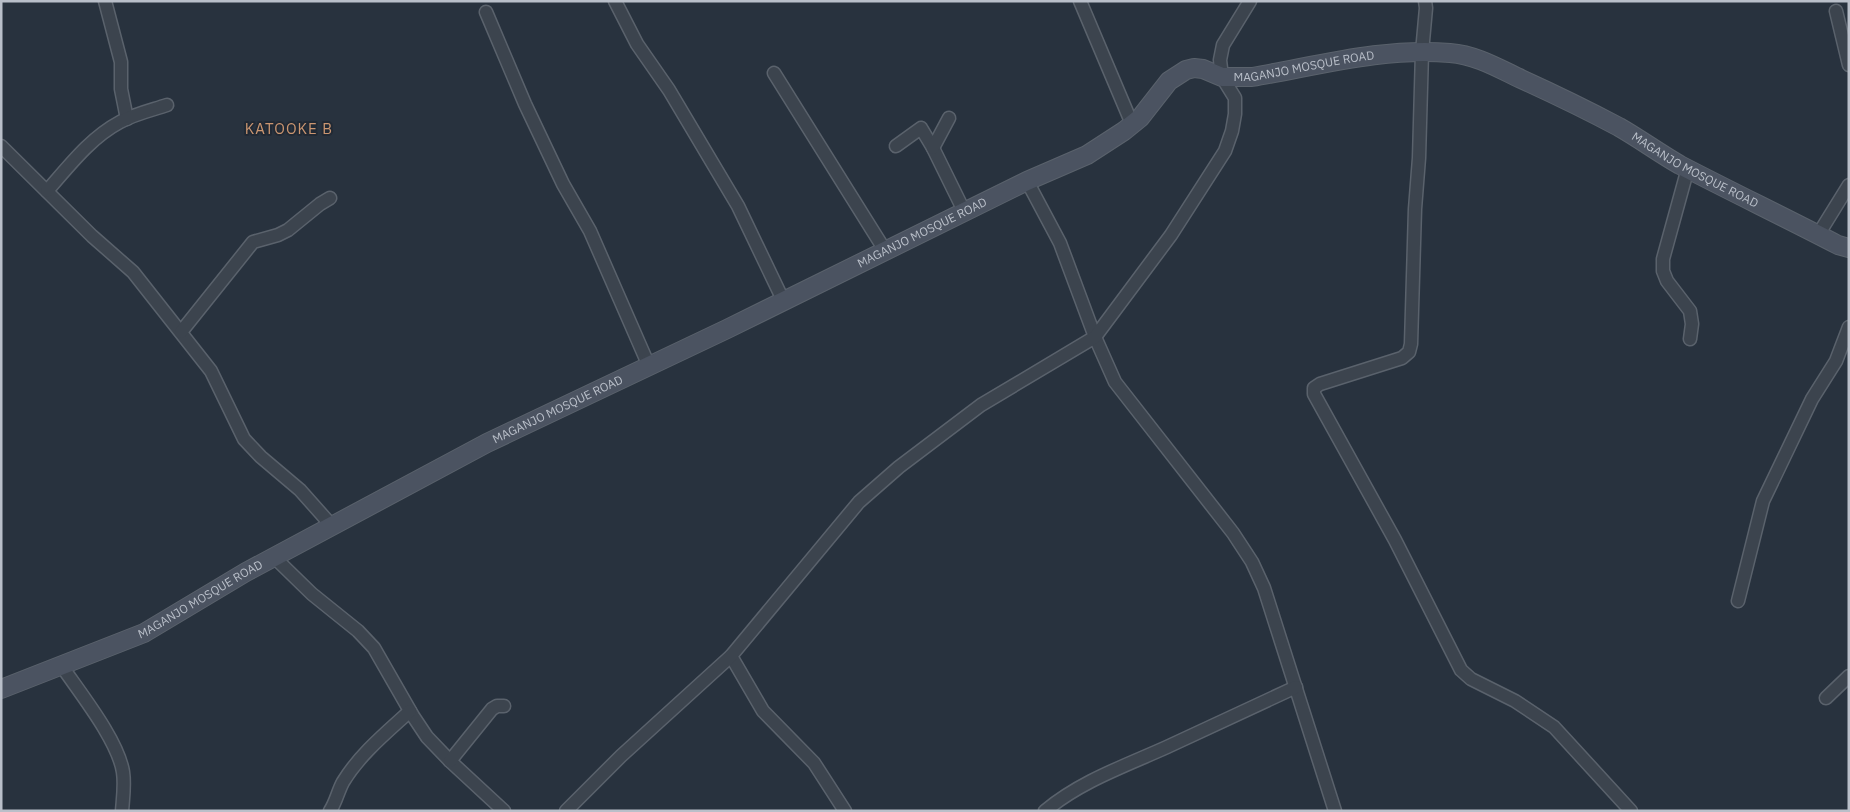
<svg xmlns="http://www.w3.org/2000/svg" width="1850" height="812" viewBox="0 0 1850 812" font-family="'IBM Plex Sans',sans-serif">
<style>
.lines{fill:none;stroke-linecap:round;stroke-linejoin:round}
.street-casing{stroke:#5a626c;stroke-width:15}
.secondary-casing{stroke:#5a626c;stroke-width:20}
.street{stroke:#3c444e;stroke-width:12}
.secondary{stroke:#4b5361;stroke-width:18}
.labels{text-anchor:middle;stroke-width:4;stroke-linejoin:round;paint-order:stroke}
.street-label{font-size:12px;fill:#b9bfc9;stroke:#212934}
.quarter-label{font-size:15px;letter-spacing:1px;fill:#cb9671;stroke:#212934}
</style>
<rect width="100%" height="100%" fill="#28323e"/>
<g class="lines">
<defs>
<g id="street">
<polyline points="105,1 121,62 121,89 127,119"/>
<polyline points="615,1 637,44 669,90 738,206 784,302"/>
<polyline points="1080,1 1132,124"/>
<polyline points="1425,1 1426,8 1422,52 1419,158 1415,209 1411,344 1409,352 1402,358 1320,384 1314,388 1314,394 1395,540 1461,670 1471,679 1515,701 1554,727 1631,811"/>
<polyline points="1836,11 1849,65"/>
<polyline points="486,12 525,104 563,184 590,231 649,366"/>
<polyline points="774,73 886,252"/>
<polyline points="1,146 92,236 133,272 211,371 244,439 261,457 300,490 332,526"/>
<polyline points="896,146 921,128 933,148 965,213"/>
<polyline points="933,148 949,118"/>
<polyline points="1688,168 1663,259 1663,271 1667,281 1690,311 1692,324 1690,339"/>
<polyline points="1027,181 1060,243 1095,337 1115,382 1233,533 1252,562 1264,588 1335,811"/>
<path d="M47 191C69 166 90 138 120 122 134 114 152 110 167 105"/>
<polyline points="1818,235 1849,185"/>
<polyline points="181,332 253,242 278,235 288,230 320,204 330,198"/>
<polyline points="274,557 312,594 358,631 374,648 413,716 427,737 450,761 504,811"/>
<polyline points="1738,601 1763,501 1812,399 1836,361 1849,327"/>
<polyline points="731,656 763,711 814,763 845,811"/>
<path d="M61 665C80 693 118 740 123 772 125 785 123 798 122 811"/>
<polyline points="1826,698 1849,676"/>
<polyline points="450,761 492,709 497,706 504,706"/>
<path d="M330 811C336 802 338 791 343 782 360 754 386 733 410 711"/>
<polyline points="566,811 621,756 731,656 859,502 899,467 981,405 1095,337 1171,235 1225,151 1232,131 1235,114 1235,98 1222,77 1220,60 1223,45 1250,1"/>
<path d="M1045 811C1081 781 1125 766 1167 747 1210 727 1253 707 1296 687"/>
</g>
<g id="secondary">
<path id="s1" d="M1 689 144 633 246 572 487 443 727 329 1027 181 1087 155 1124 131 1140 118 1169 81 1186 70 1194 68 1203 69 1222 77H1252C1317 66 1384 47 1450 53 1476 55 1498 68 1521 79 1554 94 1587 110 1619 127 1640 139 1659 153 1680 165 1732 192 1786 218 1838 245L1849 248"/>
</g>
</defs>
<use href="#street" class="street-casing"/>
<use href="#secondary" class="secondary-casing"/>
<use href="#street" class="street"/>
<use href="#secondary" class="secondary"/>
</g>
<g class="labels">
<g class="street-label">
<text dy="4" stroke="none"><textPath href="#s1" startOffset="1464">MAGANJO MOSQUE ROAD</textPath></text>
<text dy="4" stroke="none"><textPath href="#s1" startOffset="1884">MAGANJO MOSQUE ROAD</textPath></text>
<text dy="4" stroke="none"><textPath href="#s1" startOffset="1029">MAGANJO MOSQUE ROAD</textPath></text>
<text dy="4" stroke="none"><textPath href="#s1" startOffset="624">MAGANJO MOSQUE ROAD</textPath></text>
<text dy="4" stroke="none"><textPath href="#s1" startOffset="219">MAGANJO MOSQUE ROAD</textPath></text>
</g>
<g class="quarter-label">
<text x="289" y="134">KATOOKE B</text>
</g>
</g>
<rect width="1850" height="812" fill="none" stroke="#b9bfc9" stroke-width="5"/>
</svg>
